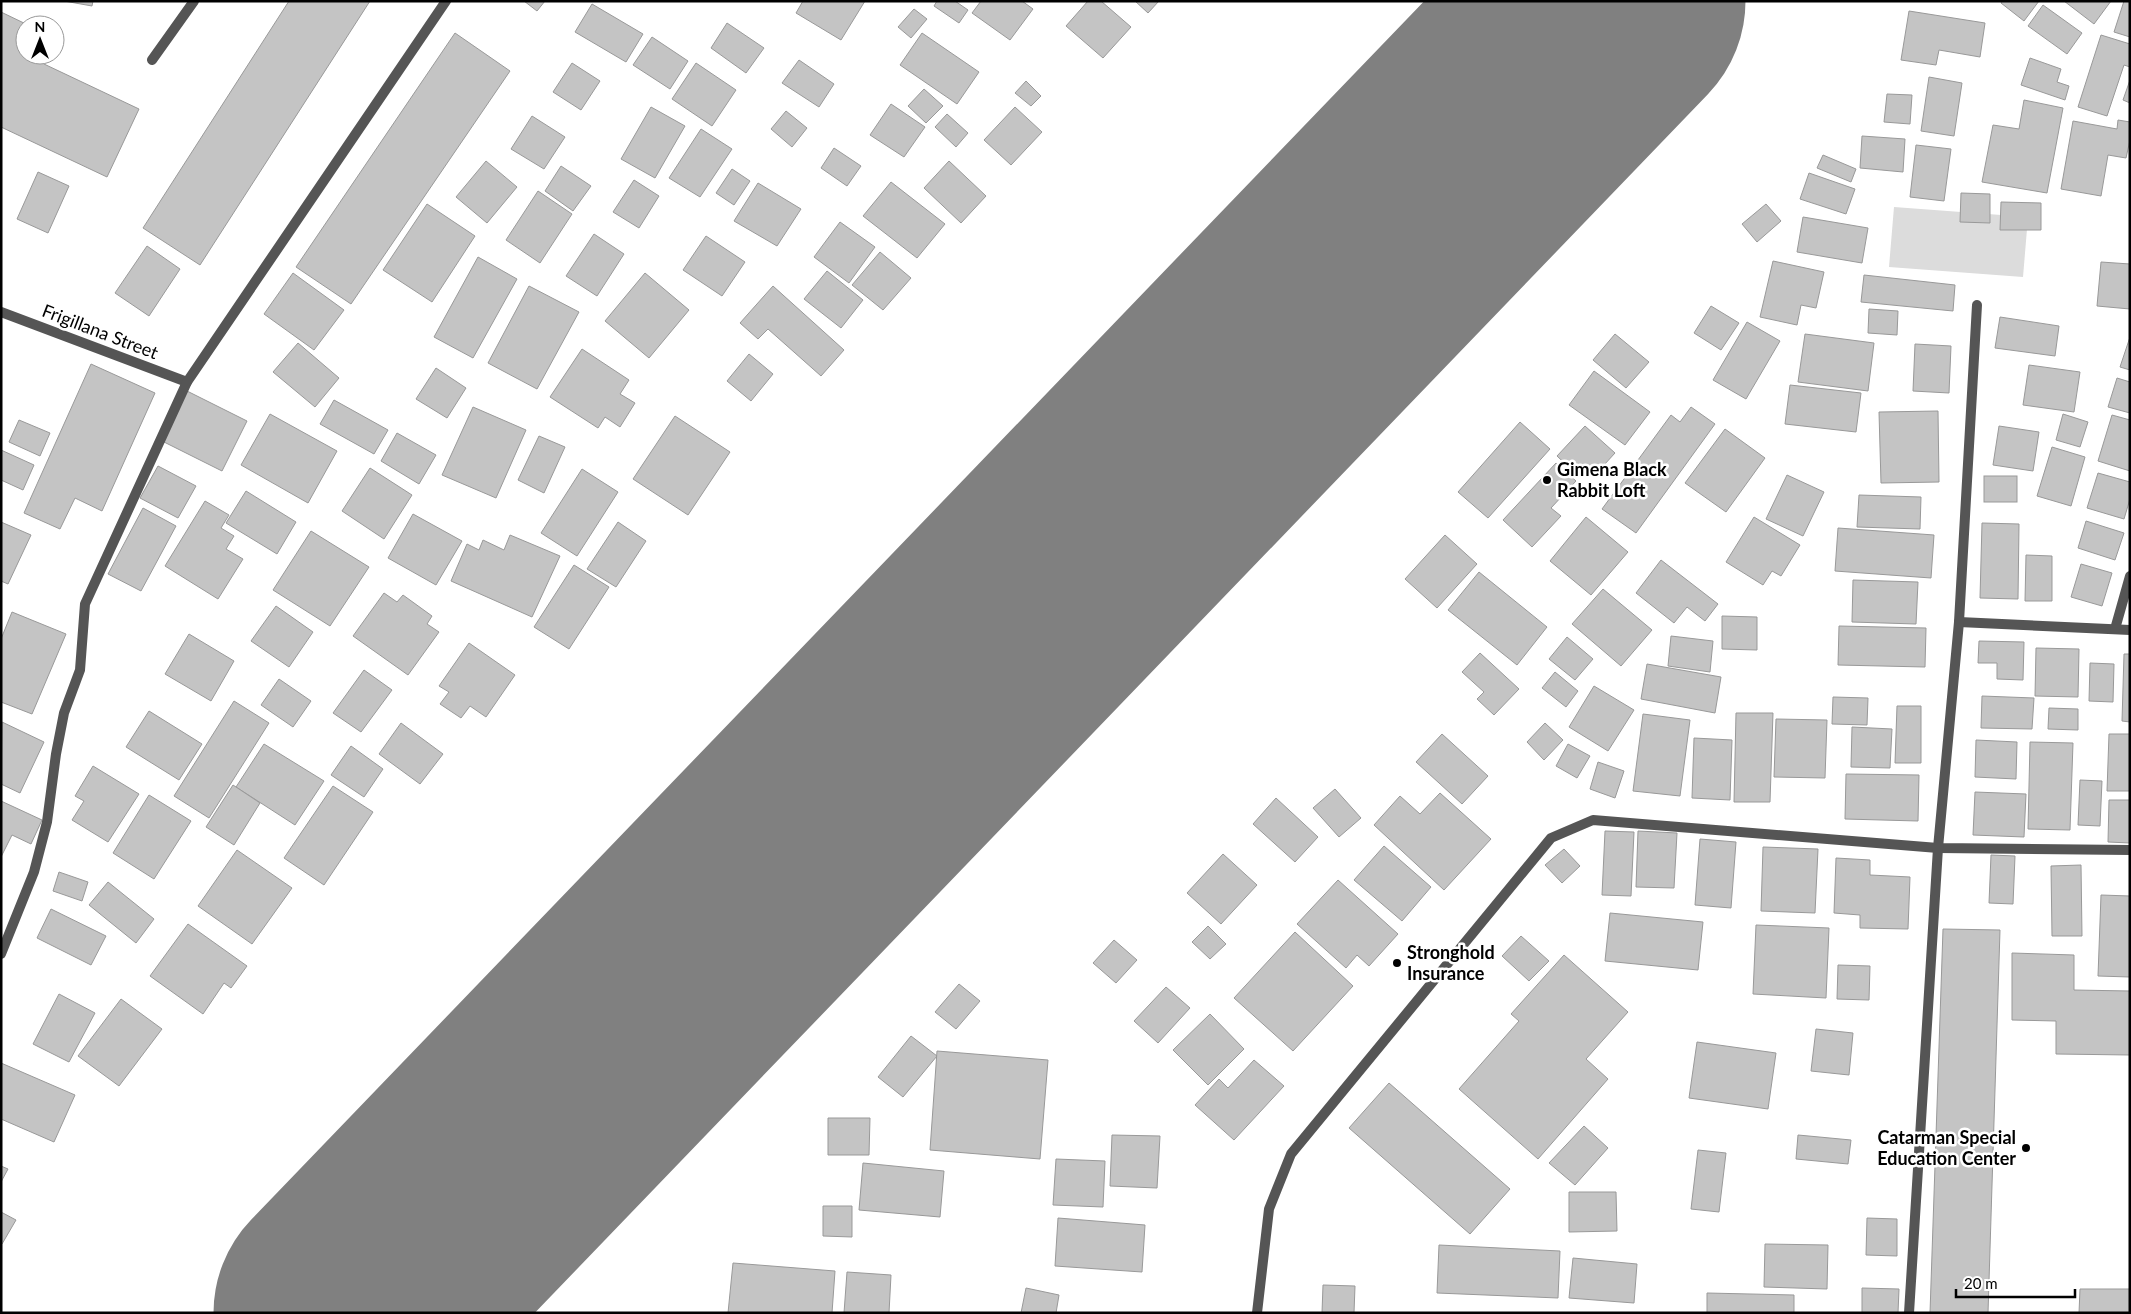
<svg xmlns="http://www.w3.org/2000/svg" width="2131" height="1314" viewBox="0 0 2131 1314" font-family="Lato,sans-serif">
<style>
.green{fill:#dcdcdc}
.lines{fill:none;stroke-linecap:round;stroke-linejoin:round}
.runway{stroke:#808080;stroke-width:269}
.building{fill:#c4c4c4;stroke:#999}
.lane{stroke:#555;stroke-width:10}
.street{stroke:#555;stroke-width:10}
.poi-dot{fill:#000;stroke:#fff;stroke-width:2}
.labels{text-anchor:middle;stroke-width:5;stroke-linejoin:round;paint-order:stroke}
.street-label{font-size:18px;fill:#000;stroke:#fff}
.poi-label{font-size:18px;font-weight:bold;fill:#000;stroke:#fff;text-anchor:start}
</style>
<rect width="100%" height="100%" fill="#fff"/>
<polygon class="green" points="1894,207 2028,217 2023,277 1889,267"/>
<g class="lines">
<polyline class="runway" points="348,1313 1611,1"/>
</g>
<g class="building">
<polygon points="64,1 93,1 92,6"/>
<polygon points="289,1 370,1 200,265 143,228"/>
<polygon points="524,1 545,1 537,11"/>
<polygon points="803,1 865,1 841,40 796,13"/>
<polygon points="937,1 955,1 968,10 959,23 934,6"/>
<polygon points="981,1 1022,1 1033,9 1010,40 972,13"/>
<polygon points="1088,1 1101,1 1131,27 1103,58 1066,26"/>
<polygon points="1135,1 1159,1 1148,13"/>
<polygon points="2002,1 2039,1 2024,21 2001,3"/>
<polygon points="2064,1 2111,1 2094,24"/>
<polygon points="2124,1 2130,1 2130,37 2114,32"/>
<polygon points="592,4 643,34 626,62 575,32"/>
<polygon points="2043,5 2082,33 2067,54 2028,26"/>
<polygon points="914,9 927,19 911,38 898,27"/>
<polygon points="1909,11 1985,23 1980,57 1939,50 1936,65 1901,60"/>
<polygon points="1,12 28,25 25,25 25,55 48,55 44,64 139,109 107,177 1,127"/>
<polygon points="727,23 764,48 746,73 711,48"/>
<polygon points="455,33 510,71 351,304 296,267"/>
<polygon points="922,33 979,72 957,104 900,65"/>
<polygon points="2101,35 2130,44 2130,67 2124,65 2107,116 2078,107"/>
<polygon points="652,37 688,61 670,89 633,65"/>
<polygon points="2030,58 2061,69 2057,82 2069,86 2065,100 2021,85"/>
<polygon points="799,60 834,84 819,107 782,83"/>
<polygon points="572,63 600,81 581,110 553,92"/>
<polygon points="696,63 736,90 712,126 672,99"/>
<polygon points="1929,77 1962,83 1954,136 1921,131"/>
<polygon points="2130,80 2130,103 2123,100"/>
<polygon points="1026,81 1041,96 1031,106 1015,93"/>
<polygon points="924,89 943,106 926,123 908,106"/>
<polygon points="1887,94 1912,95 1910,124 1884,122"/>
<polygon points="2024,100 2063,108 2047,193 1982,182 1993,125 2019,129"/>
<polygon points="891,104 925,127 904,157 870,135"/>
<polygon points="651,107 685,126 655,178 621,159"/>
<polygon points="1015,107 1042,132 1011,165 984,140"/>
<polygon points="786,111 807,128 792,147 771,129"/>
<polygon points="947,114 968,133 956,147 935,127"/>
<polygon points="532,116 565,137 544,169 511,149"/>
<polygon points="2118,120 2130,122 2130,140 2126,158 2108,155 2101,196 2061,189 2073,121 2117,129"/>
<polygon points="701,129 732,149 700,197 669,178"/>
<polygon points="1862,136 1905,139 1903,172 1860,168"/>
<polygon points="1916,145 1951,149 1944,201 1910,197"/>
<polygon points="834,148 861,166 847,186 821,168"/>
<polygon points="1823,155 1856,169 1851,182 1817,168"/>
<polygon points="486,161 517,187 487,223 456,197"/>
<polygon points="949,161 986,196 961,223 924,188"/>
<polygon points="561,166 591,186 573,211 545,191"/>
<polygon points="732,169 750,181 734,205 716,193"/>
<polygon points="38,172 69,186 48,233 17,219"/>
<polygon points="1809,173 1855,189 1846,214 1800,199"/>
<polygon points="634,180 659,196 639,228 613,212"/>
<polygon points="891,182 945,224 917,258 863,216"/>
<polygon points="758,183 801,209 777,246 734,221"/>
<polygon points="538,191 572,214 540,263 506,240"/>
<polygon points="1961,193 1990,194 1990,223 1960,222"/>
<polygon points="2001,202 2041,203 2041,230 2000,230"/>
<polygon points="427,204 475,236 432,302 383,270"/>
<polygon points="1766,204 1781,221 1757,242 1742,224"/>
<polygon points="1803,217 1868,228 1862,263 1797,252"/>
<polygon points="840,222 875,247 849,283 814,257"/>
<polygon points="594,234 624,254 597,296 566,276"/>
<polygon points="706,236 745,262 722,296 683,270"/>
<polygon points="147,246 180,269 149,316 115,293"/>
<polygon points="880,252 911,278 883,310 852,285"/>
<polygon points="478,257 517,279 473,358 434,337"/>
<polygon points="1773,261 1824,272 1816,308 1801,305 1797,325 1760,317"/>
<polygon points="2101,262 2130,264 2130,309 2097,306"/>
<polygon points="827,271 863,300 841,328 804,299"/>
<polygon points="293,273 344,310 314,350 264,314"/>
<polygon points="645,273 689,310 649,358 605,321"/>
<polygon points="1864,275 1955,285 1953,311 1861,302"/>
<polygon points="529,286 579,312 537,389 488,363"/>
<polygon points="773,286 844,350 821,376 768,329 758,339 740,323"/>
<polygon points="1711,306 1739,323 1721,350 1694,333"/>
<polygon points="1869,309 1898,311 1897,335 1868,333"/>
<polygon points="2000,317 2059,326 2055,356 1995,348"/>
<polygon points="1747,322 1780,341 1746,399 1713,380"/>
<polygon points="1615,334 1649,362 1626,388 1593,360"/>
<polygon points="1805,334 1874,343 1868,391 1798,382"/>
<polygon points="2130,337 2130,370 2120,367"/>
<polygon points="298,343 339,378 315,407 273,372"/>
<polygon points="1915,344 1951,346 1949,393 1913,391"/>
<polygon points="582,349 629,380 620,394 635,403 620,427 605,417 598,428 550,397"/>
<polygon points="749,354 773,374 751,401 727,381"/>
<polygon points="91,364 155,393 102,511 75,498 60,529 24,513"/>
<polygon points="2029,365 2080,372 2074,412 2023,405"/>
<polygon points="436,368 466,388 447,418 416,399"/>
<polygon points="1594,371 1650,412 1625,445 1569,405"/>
<polygon points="2117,378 2130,382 2130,413 2108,407"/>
<polygon points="1790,385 1861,393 1856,432 1785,424"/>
<polygon points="187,391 247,421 222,471 162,441"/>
<polygon points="334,400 388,430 374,454 320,424"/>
<polygon points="473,407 526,430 496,498 442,475"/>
<polygon points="1691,407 1715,424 1636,533 1602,509 1671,415 1680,422"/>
<polygon points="1938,411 1939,482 1881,483 1879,412"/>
<polygon points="270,414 337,451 308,503 241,465"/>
<polygon points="2063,414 2088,422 2080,447 2056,440"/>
<polygon points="2112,415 2130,420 2130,471 2098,461"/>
<polygon points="675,416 730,452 688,515 633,479"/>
<polygon points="19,420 50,433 40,456 9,442"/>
<polygon points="1520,422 1550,449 1488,518 1458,492"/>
<polygon points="1585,426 1615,453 1593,477 1585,469 1578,476 1557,456"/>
<polygon points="1999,426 2039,432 2033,471 1993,465"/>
<polygon points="1725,429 1765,458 1726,512 1685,483"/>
<polygon points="397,433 436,455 419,484 381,461"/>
<polygon points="539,436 565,447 544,493 518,480"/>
<polygon points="2052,447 2085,457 2071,506 2037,496"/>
<polygon points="1,450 34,465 23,490 1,480"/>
<polygon points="1556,463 1576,481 1551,508 1561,516 1532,547 1503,520"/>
<polygon points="158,466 196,486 178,518 140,498"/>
<polygon points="370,468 412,495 384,539 342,511"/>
<polygon points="582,469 618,492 577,556 541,533"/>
<polygon points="2098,473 2130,482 2130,499 2124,519 2087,508"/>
<polygon points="1787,475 1824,492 1803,536 1766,519"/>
<rect x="1984" y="476" width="33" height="26"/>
<polygon points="246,491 296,522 277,554 226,523"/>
<polygon points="1859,495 1921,497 1920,529 1857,527"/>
<polygon points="205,501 229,515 221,528 234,536 226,549 243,559 218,599 165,566"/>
<polygon points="143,508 176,526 141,591 108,574"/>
<polygon points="413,514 462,541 436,585 388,558"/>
<polygon points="1586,517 1628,552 1591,595 1550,561"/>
<polygon points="1754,517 1800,545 1781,576 1772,571 1763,585 1726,562"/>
<polygon points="2086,521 2124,533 2115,560 2078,548"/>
<polygon points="1,522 31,535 8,584 1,581"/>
<polygon points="618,522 646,541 616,587 587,569"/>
<polygon points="1982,523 2019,524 2018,599 1980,598"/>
<polygon points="1838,528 1934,535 1931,578 1835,571"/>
<polygon points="311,531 369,567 330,626 273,590"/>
<polygon points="510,535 560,556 532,617 451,581 467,544 479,550 483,540 504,550"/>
<polygon points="1445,535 1477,564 1437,608 1405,579"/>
<polygon points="2026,555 2052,556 2052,601 2025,601"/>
<polygon points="1661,560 1718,604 1705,621 1687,607 1674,623 1636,593"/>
<polygon points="2081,564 2112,573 2102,606 2071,597"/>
<polygon points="574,565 609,587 569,649 534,627"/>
<polygon points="1479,572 1547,627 1517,665 1448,610"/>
<polygon points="1853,580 1918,582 1916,624 1852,622"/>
<polygon points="1603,589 1652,630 1621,666 1572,624"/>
<polygon points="384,593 397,602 403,595 432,616 427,624 439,632 408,675 353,636"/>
<polygon points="276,606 313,632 289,667 251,641"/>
<polygon points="12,612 66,634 32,714 1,702 1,639"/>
<polygon points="1722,616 1757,617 1757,650 1722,649"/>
<polygon points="1839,626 1926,628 1925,667 1838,665"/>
<polygon points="189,634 234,661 211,701 165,674"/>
<polygon points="1671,636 1713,641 1710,672 1668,666"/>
<polygon points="1567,637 1593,659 1575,680 1549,659"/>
<polygon points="1979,641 2024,642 2023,680 1997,679 1997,663 1978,663"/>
<polygon points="469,643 515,675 486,717 470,706 461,718 440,704 449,692 439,686"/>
<polygon points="2036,648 2079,649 2078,697 2035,696"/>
<polygon points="1480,653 1519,689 1494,715 1477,699 1484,692 1462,672"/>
<polygon points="2124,654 2130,654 2130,722 2122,721"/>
<polygon points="2090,663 2114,664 2113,702 2089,701"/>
<polygon points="1647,664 1721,677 1715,713 1641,699"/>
<polygon points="364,670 392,690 361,732 333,713"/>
<polygon points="1555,672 1578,691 1566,707 1542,688"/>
<polygon points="279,679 311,701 293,727 261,705"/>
<polygon points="1594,686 1634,710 1608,751 1569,727"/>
<polygon points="1982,696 2034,698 2032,729 1981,728"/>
<polygon points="1833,697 1868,698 1867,725 1832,724"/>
<polygon points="234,701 269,723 209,818 174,796"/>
<polygon points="1897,706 1921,706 1921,763 1895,763"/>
<polygon points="2049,708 2078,709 2078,730 2048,729"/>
<polygon points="149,711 202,744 179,780 126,747"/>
<polygon points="1736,713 1773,713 1770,802 1734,802"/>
<polygon points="1643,714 1690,720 1680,796 1633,791"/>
<polygon points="1776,719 1827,720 1825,778 1774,777"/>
<polygon points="2,722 44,742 20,793 1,784"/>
<polygon points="401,723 443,754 420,784 379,754"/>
<polygon points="1545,723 1563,740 1544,760 1527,742"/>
<polygon points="1852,727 1892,729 1890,768 1851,767"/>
<polygon points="1442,734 1488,776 1462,804 1416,762"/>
<polygon points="2109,734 2130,734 2130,791 2107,791"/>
<polygon points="1694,738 1732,740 1730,800 1692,798"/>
<polygon points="1976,740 2017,742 2016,779 1975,777"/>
<polygon points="2030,742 2073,743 2070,830 2028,829"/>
<polygon points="264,744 324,781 295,825 236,787"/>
<polygon points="1568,744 1590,756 1577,778 1556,766"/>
<polygon points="351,746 383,769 364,797 331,775"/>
<polygon points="1598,762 1624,771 1615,798 1590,789"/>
<polygon points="93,766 139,794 108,842 72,820 84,801 75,796"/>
<polygon points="1846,774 1919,775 1918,821 1845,819"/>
<polygon points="2080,780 2102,781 2100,826 2078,825"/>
<polygon points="233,785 260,803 234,845 206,827"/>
<polygon points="333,786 373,812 324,885 284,858"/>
<polygon points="1335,789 1361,818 1339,837 1313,808"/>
<polygon points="1975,792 2026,794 2024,837 1973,835"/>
<polygon points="1440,793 1491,839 1444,890 1374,825 1400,796 1420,814"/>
<polygon points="149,795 191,821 154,879 113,853"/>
<polygon points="1276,798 1318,837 1295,862 1253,824"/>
<polygon points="2109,800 2130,800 2130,843 2108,842"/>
<polygon points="1,801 42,820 31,844 12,835 1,857"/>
<polygon points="1605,831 1634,832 1631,896 1602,895"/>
<polygon points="1638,831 1677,833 1674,888 1636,887"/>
<polygon points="1700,839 1736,842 1731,908 1695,905"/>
<polygon points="1384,846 1431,887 1402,921 1354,880"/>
<polygon points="1763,847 1818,849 1815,913 1761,911"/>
<polygon points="1564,849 1580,866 1562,883 1545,865"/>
<polygon points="237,850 292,888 252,944 198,906"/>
<polygon points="1223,854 1257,885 1221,924 1187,893"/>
<polygon points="1991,855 2015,856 2013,904 1989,903"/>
<polygon points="1836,858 1870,860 1870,875 1910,877 1908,929 1860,928 1860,915 1834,913"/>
<polygon points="2081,865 2082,936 2052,936 2051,866"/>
<polygon points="59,872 88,882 82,901 53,891"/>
<polygon points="1338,880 1398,934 1369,966 1357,955 1346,968 1297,924"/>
<polygon points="108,882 154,919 136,943 89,905"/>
<polygon points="2101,895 2130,896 2130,977 2098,976"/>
<polygon points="51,909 106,936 91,965 37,938"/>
<polygon points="1610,913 1703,922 1698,970 1605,961"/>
<polygon points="188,924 247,966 231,988 224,983 203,1014 150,976"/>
<polygon points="1756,925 1829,928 1826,998 1753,994"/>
<polygon points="1208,926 1226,944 1210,959 1192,942"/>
<polygon points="1943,929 2000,930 1988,1313 1930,1313"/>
<polygon points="1295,932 1353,986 1293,1051 1234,998"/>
<polygon points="1521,936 1549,961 1529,981 1502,956"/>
<polygon points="1114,940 1137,960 1116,983 1093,963"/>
<polygon points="2012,953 2074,955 2074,990 2130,991 2130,1055 2056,1054 2056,1021 2012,1020"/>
<polygon points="1564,955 1628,1012 1586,1059 1608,1079 1538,1159 1459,1089 1519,1021 1511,1014"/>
<polygon points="1838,965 1870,966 1869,1000 1837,999"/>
<polygon points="959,984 980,1001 956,1029 935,1012"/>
<polygon points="1166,987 1190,1008 1158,1043 1134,1021"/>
<polygon points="59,994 95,1013 69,1062 33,1044"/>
<polygon points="121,999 162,1029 119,1086 78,1056"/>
<polygon points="1210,1014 1244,1049 1208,1085 1173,1050"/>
<polygon points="1816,1029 1853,1033 1849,1075 1811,1071"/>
<polygon points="911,1036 937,1056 903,1097 878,1077"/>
<polygon points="1697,1042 1776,1053 1768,1109 1689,1098"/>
<polygon points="937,1051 1048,1060 1040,1159 930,1150"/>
<polygon points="1254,1060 1284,1086 1234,1140 1195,1105 1219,1079 1228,1088"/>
<polygon points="1,1063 75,1095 54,1142 1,1119"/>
<polygon points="1389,1083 1510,1189 1470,1234 1349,1128"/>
<polygon points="828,1118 870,1118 869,1155 828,1155"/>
<polygon points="1584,1126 1608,1148 1575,1185 1549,1163"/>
<polygon points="1112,1135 1160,1136 1157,1188 1110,1186"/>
<polygon points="1798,1135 1851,1140 1848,1164 1796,1159"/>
<polygon points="1698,1150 1726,1153 1719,1212 1691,1209"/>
<polygon points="1056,1159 1105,1161 1103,1207 1053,1205"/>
<polygon points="863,1163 944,1171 940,1217 859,1210"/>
<polygon points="1,1166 8,1169 1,1182"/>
<polygon points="1569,1192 1616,1192 1617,1231 1569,1232"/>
<polygon points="823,1206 852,1206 852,1237 823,1236"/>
<polygon points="1,1212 16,1220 2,1244 1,1243"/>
<polygon points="1058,1218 1145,1225 1142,1272 1055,1266"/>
<polygon points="1867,1218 1897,1219 1897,1256 1866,1255"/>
<polygon points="1765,1244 1828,1245 1827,1289 1764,1287"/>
<polygon points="1439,1245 1560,1251 1558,1298 1437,1293"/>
<polygon points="1573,1258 1637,1264 1634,1303 1569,1298"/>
<polygon points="733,1263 835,1271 832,1313 728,1313"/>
<polygon points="847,1272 891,1275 889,1313 844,1313"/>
<polygon points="1323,1285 1355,1286 1354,1313 1322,1313"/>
<polygon points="1026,1288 1059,1295 1056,1313 1021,1313"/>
<polygon points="1862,1288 1899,1289 1898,1313 1862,1313"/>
<polygon points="2080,1289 2130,1289 2130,1313 2079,1313"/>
<polygon points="1707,1293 1794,1295 1794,1313 1707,1313"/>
</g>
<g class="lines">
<polyline class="lane" points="152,60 194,1"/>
<g class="street">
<polyline points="1,312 187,382"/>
<polyline points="1959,622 2130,630"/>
<polyline points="2115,629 2130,576"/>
<polyline points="1,954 34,872 47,822 56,754 64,713 80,670 85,604 187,382 446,1"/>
<polyline points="1257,1313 1269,1209 1291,1154 1551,838 1593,820 1938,848 2130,850"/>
<polyline points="1909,1313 1938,848 1959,622 1977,305"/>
</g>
</g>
<g class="poi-dot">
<circle cx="1547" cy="480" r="5"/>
<circle cx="1397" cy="963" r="5"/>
<circle cx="2026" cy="1148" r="5"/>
</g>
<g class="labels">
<g class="street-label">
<text transform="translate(100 332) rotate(21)" y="6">Frigillana Street</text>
</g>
<g class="poi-label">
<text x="1557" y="476">Gimena Black<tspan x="1557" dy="21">Rabbit Loft</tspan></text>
<text x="1407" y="959">Stronghold<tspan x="1407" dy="21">Insurance</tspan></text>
<text x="2016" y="1144" text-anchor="end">Catarman Special<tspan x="2016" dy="21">Education Center</tspan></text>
</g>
</g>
<rect width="2131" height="1314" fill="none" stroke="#000000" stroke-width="5"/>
<g transform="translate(40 40)"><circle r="24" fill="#ffffff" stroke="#999999"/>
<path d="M0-4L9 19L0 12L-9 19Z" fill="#000000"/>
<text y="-8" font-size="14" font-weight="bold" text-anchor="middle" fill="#000000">N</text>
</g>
<path d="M1956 1289v8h119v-8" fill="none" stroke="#000000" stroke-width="2.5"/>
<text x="1964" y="1289" font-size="15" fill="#000000" stroke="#ffffff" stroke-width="4" paint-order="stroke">20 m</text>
</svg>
